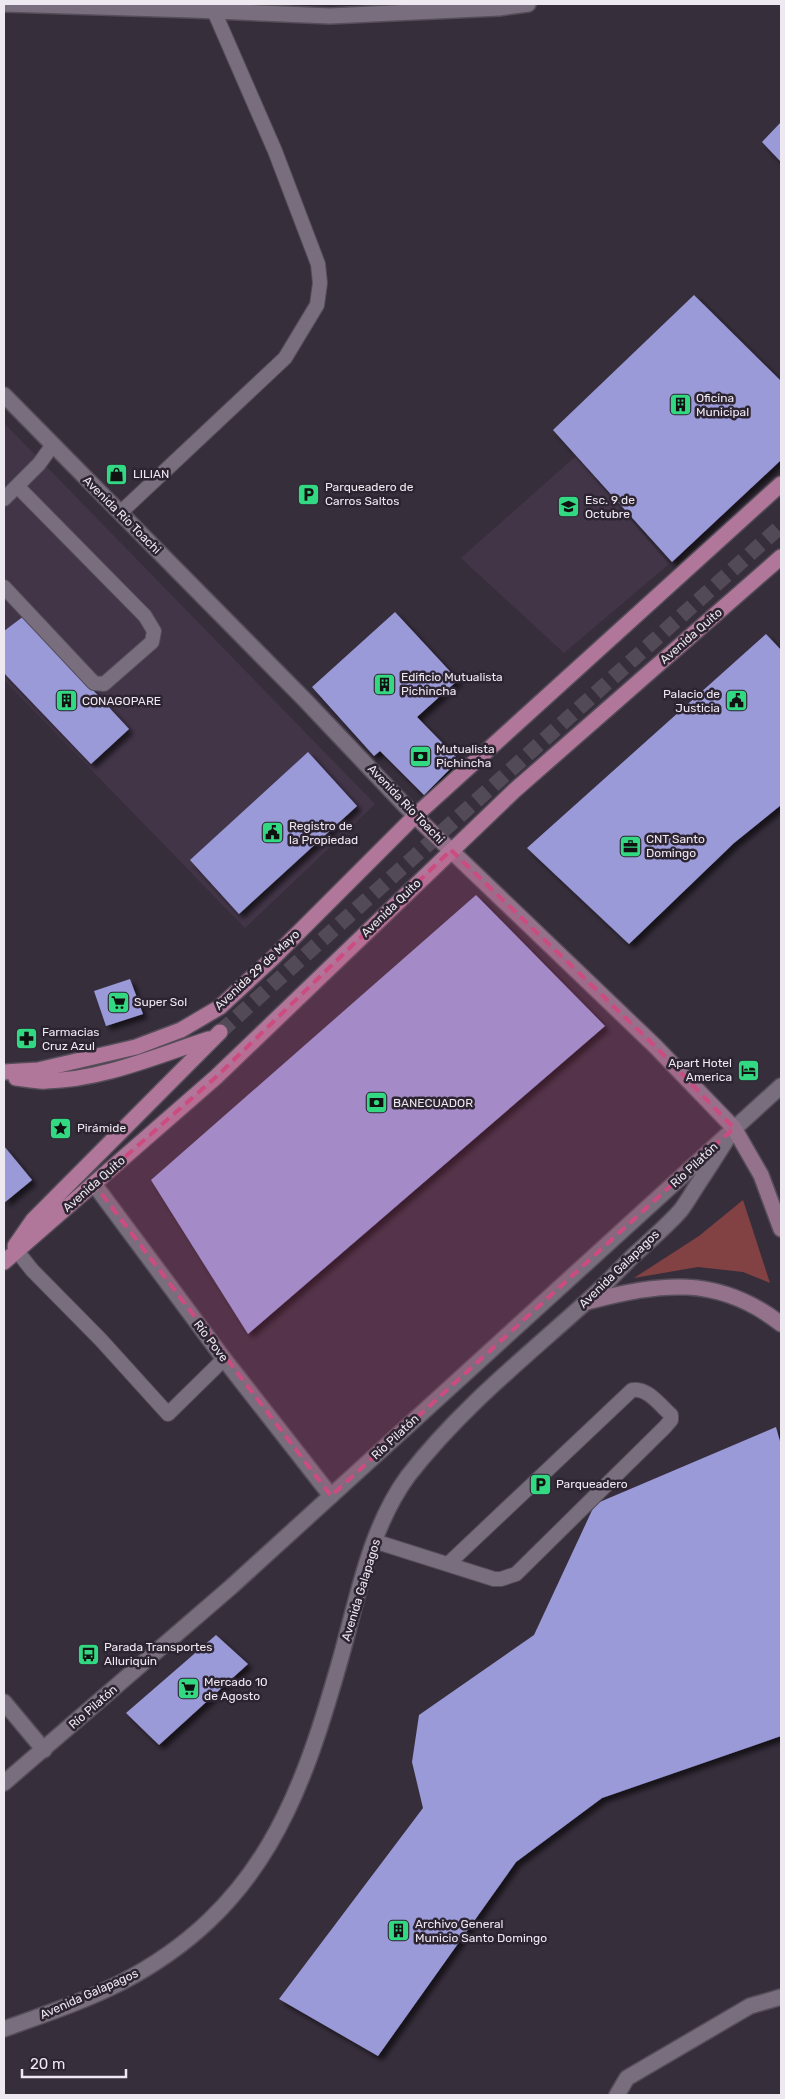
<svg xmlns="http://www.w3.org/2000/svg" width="785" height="2099" viewBox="0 0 785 2099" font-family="Rubik,sans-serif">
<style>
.built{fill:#423548}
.green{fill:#824243}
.building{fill:#9a9ad8;filter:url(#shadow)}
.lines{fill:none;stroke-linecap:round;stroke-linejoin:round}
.primary-tunnel{stroke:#524a57;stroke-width:15;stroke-dasharray:15 8;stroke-linecap:butt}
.service-casing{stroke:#554d59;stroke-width:16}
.minor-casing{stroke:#554d59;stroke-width:18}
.tertiary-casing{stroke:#554d59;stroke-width:18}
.secondary-casing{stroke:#554d59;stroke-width:18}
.primary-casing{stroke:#554d59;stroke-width:18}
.service{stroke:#796e7e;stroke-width:14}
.minor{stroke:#796e7e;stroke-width:15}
.tertiary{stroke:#796e7e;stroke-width:15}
.secondary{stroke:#95728c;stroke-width:15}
.primary{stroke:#b1779a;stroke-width:15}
.marked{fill:#cd4c80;fill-opacity:0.2;stroke:#cd4c80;stroke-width:4;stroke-dasharray:10 6;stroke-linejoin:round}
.labels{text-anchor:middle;stroke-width:5;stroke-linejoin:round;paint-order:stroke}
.poi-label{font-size:12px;fill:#eee8f1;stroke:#2d2431;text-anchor:start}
.street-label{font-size:12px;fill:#eee8f1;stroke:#2d2431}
</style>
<defs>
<filter id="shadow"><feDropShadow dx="4.5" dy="4.5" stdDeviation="2.5" flood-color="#0009"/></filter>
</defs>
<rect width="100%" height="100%" fill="#372e3c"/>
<g class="built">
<polygon points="4,423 375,804 245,928 4,680"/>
<polygon points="576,456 669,564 564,653 461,558"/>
</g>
<polygon class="green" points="743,1200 770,1283 743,1272 698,1267 634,1278 699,1236"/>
<g class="building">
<polygon points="781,122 781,162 762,142"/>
<polygon points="694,295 781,381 781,460 672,562 553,430"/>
<polygon points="395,612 458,680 417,717 459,760 424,795 380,751 374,756 312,687"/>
<polygon points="24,616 129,729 91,764 4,673 4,631"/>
<polygon points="766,634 781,650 781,805 734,843 629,944 527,848"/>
<polygon points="308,752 357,806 239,914 190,860"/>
<polygon points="476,895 605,1026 248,1334 151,1180"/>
<polygon points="130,979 143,1014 106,1026 94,991"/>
<polygon points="4,1146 32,1180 4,1203"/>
<polygon points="776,1427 781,1445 781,1736 602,1798 516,1862 378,2056 279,1999 423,1808 412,1762 419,1715 534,1635 595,1504"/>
<polygon points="216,1635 248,1664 159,1745 126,1713"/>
</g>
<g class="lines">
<polyline class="primary-tunnel" points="220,1032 781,526"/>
<defs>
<g id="service">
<polyline points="4,499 39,464 52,446"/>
<polyline points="121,512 285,358 317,305 320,283 318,264 275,151 214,11"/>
<polyline points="4,587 94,683 104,684 152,642 154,631 145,616 18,487"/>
<polyline points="17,1251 32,1270 101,1340 168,1414 224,1359"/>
<path d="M374 1541 494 1579H501L516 1574 665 1427 671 1420V1415C660 1405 647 1387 632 1390L448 1564"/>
</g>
<g id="minor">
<polyline points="4,395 304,699 415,816"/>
<polyline points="94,1184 224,1359 331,1496"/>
<polyline points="4,1702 44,1750"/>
<polyline points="4,1783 231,1587 781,1086"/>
<polyline points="617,2095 627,2078 750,2006 781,1997"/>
</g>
<g id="tertiary">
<polyline points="5,4 193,10 330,16 499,8 528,4"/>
<path d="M4 2029C43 2015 85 2001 122 1982 261 1909 301 1799 341 1657 358 1596 370 1528 408 1476 459 1410 524 1358 585 1303 602 1288 617 1272 633 1256 649 1241 667 1226 681 1210 687 1202 692 1193 698 1184 710 1166 722 1147 734 1128"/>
</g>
<g id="secondary">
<polyline points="415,816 655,1046 734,1128 761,1175 781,1229"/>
<path d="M587 1302C660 1283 717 1274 781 1324"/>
</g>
<g id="primary">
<polyline points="4,1072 38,1070 136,1047 181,1030 220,1007 273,958 415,816 781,484"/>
<path d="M16 1078C26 1079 36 1082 46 1081 102 1080 156 1056 209 1039"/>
<polyline points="15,1246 33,1220 220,1032"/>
<polyline points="4,1262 216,1077 515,790 781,557"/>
</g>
</defs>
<use href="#service" class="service-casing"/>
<use href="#minor" class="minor-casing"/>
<use href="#tertiary" class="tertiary-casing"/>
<use href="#secondary" class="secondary-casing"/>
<use href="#primary" class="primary-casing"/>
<use href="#service" class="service"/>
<use href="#minor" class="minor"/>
<use href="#tertiary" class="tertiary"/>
<use href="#secondary" class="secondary"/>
<use href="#primary" class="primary"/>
</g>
<path class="marked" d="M451 850 655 1046 734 1128 331 1496 94 1184 216 1077Z"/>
<defs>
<symbol id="building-square" viewBox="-11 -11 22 22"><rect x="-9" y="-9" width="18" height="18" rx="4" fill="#32d882" stroke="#2d2431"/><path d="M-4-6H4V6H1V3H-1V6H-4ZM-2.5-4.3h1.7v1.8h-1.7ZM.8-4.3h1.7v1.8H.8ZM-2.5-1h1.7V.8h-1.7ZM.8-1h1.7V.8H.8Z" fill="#111"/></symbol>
<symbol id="shop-square" viewBox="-11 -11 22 22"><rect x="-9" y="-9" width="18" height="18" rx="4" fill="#32d882" stroke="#2d2431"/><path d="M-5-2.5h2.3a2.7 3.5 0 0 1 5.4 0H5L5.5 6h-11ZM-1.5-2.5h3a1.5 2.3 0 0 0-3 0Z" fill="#111"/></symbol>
<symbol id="parking-square" viewBox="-11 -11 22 22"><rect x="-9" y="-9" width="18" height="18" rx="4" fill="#32d882" stroke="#2d2431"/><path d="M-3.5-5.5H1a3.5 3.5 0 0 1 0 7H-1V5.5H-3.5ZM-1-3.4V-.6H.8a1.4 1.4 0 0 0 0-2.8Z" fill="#111"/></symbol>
<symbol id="school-square" viewBox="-11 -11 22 22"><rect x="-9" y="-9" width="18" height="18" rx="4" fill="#32d882" stroke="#2d2431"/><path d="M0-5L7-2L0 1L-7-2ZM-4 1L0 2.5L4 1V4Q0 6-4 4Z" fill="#111"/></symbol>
<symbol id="civic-square" viewBox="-11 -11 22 22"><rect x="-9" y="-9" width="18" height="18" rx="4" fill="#32d882" stroke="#2d2431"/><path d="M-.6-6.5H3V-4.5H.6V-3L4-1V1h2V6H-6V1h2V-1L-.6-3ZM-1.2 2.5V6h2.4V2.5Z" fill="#111"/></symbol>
<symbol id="bank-square" viewBox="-11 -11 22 22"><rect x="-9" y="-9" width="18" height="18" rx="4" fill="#32d882" stroke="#2d2431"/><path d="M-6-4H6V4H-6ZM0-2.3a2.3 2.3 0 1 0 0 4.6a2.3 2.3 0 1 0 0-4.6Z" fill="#111"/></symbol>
<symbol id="office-square" viewBox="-11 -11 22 22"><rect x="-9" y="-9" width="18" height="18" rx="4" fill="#32d882" stroke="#2d2431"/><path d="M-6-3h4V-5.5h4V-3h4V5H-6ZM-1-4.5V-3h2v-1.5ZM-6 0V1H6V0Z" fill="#111"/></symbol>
<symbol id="supermarket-square" viewBox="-11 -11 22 22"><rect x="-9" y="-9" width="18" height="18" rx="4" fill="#32d882" stroke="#2d2431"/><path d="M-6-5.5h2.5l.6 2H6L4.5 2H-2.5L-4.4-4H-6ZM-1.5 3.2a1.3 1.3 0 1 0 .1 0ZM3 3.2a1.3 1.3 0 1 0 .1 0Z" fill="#111"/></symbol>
<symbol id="pharmacy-square" viewBox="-11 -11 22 22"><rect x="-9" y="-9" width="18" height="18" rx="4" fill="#32d882" stroke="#2d2431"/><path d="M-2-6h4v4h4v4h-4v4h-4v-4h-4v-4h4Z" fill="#111"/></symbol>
<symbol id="hotel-square" viewBox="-11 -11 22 22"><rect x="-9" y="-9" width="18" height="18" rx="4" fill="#32d882" stroke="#2d2431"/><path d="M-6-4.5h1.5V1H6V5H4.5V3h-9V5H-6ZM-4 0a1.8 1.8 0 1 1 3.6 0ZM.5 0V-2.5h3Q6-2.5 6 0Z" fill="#111"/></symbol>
<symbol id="sight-square" viewBox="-11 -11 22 22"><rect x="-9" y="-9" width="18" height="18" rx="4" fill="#32d882" stroke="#2d2431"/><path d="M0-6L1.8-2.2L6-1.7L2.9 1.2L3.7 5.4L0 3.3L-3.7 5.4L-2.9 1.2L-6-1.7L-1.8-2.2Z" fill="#111"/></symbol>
<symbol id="bus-square" viewBox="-11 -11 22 22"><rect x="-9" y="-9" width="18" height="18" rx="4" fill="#32d882" stroke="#2d2431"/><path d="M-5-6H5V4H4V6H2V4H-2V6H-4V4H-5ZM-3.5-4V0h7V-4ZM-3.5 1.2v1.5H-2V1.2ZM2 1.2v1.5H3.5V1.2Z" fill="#111"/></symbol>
</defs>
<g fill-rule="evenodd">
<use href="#building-square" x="668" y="392" width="25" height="25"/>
<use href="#shop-square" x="104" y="462" width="25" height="25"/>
<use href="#parking-square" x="296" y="482" width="25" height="25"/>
<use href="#school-square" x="556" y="494" width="25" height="25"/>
<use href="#building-square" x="372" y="672" width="25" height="25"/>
<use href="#building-square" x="54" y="688" width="25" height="25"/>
<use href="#civic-square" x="724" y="688" width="25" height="25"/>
<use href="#bank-square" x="408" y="744" width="25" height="25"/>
<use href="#civic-square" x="260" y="820" width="25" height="25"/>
<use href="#office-square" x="618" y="834" width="25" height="25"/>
<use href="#supermarket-square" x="106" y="990" width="25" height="25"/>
<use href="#pharmacy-square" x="14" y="1026" width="25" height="25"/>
<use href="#hotel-square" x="736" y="1058" width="25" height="25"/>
<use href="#bank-square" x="364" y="1090" width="25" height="25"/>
<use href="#sight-square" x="48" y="1116" width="25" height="25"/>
<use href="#parking-square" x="528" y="1472" width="25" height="25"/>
<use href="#bus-square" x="76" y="1642" width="25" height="25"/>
<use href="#supermarket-square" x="176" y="1676" width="25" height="25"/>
<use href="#building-square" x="386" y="1918" width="25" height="25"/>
</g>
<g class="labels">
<g class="poi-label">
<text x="696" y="402">Oficina<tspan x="696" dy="14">Municipal</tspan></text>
<text x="133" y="478">LILIAN</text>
<text x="325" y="491">Parqueadero de<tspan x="325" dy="14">Carros Saltos</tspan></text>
<text x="585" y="504">Esc. 9 de<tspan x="585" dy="14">Octubre</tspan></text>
<text x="401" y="681">Edificio Mutualista<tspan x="401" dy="14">Pichincha</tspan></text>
<text x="720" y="698" text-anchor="end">Palacio de<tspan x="720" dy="14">Justicia</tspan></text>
<text x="82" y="705">CONAGOPARE</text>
<text x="436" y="753">Mutualista<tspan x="436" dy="14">Pichincha</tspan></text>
<text x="289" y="830">Registro de<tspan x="289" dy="14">la Propiedad</tspan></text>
<text x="646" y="843">CNT Santo<tspan x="646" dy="14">Domingo</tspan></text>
<text x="134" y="1006">Super Sol</text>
<text x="42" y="1036">Farmacias<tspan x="42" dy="14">Cruz Azul</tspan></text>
<text x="732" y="1067" text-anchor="end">Apart Hotel<tspan x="732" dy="14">America</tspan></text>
<text x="393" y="1107">BANECUADOR</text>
<text x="77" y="1132">Pirámide</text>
<text x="556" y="1488">Parqueadero</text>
<text x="104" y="1651">Parada Transportes<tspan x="104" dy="14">Alluriquin</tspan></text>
<text x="204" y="1686">Mercado 10<tspan x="204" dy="14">de Agosto</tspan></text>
<text x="415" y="1928">Archivo General<tspan x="415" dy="14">Municio Santo Domingo</tspan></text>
</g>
<g class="street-label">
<text transform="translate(122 515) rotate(45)" y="4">Avenida Río Toachi</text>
<text transform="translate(691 636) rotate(-41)" y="4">Avenida Quito</text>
<text transform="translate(406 804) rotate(46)" y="4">Avenida Río Toachi</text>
<text transform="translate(391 908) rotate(-44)" y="4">Avenida Quito</text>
<text transform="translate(257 970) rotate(-43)" y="4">Avenida 29 de Mayo</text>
<text transform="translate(694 1165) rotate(-43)" y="4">Río Pilatón</text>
<text transform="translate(94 1184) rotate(-41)" y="4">Avenida Quito</text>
<text transform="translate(619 1269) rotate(-44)" y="4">Avenida Galapagos</text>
<text transform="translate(211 1341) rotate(53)" y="4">Río Pove</text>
<text transform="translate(395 1437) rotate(-43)" y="4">Río Pilatón</text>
<text transform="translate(361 1590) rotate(-73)" y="4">Avenida Galapagos</text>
<text transform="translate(93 1707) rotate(-41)" y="4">Río Pilatón</text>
<text transform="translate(89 1994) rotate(-24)" y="4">Avenida Galapagos</text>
</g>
</g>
<rect width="785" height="2099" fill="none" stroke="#eee8f1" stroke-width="10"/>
<path d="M22 2069v8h104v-8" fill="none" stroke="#eee8f1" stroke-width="2.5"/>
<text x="30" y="2069" font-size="15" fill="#eee8f1" stroke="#2d2431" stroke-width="4" paint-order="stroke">20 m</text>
</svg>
